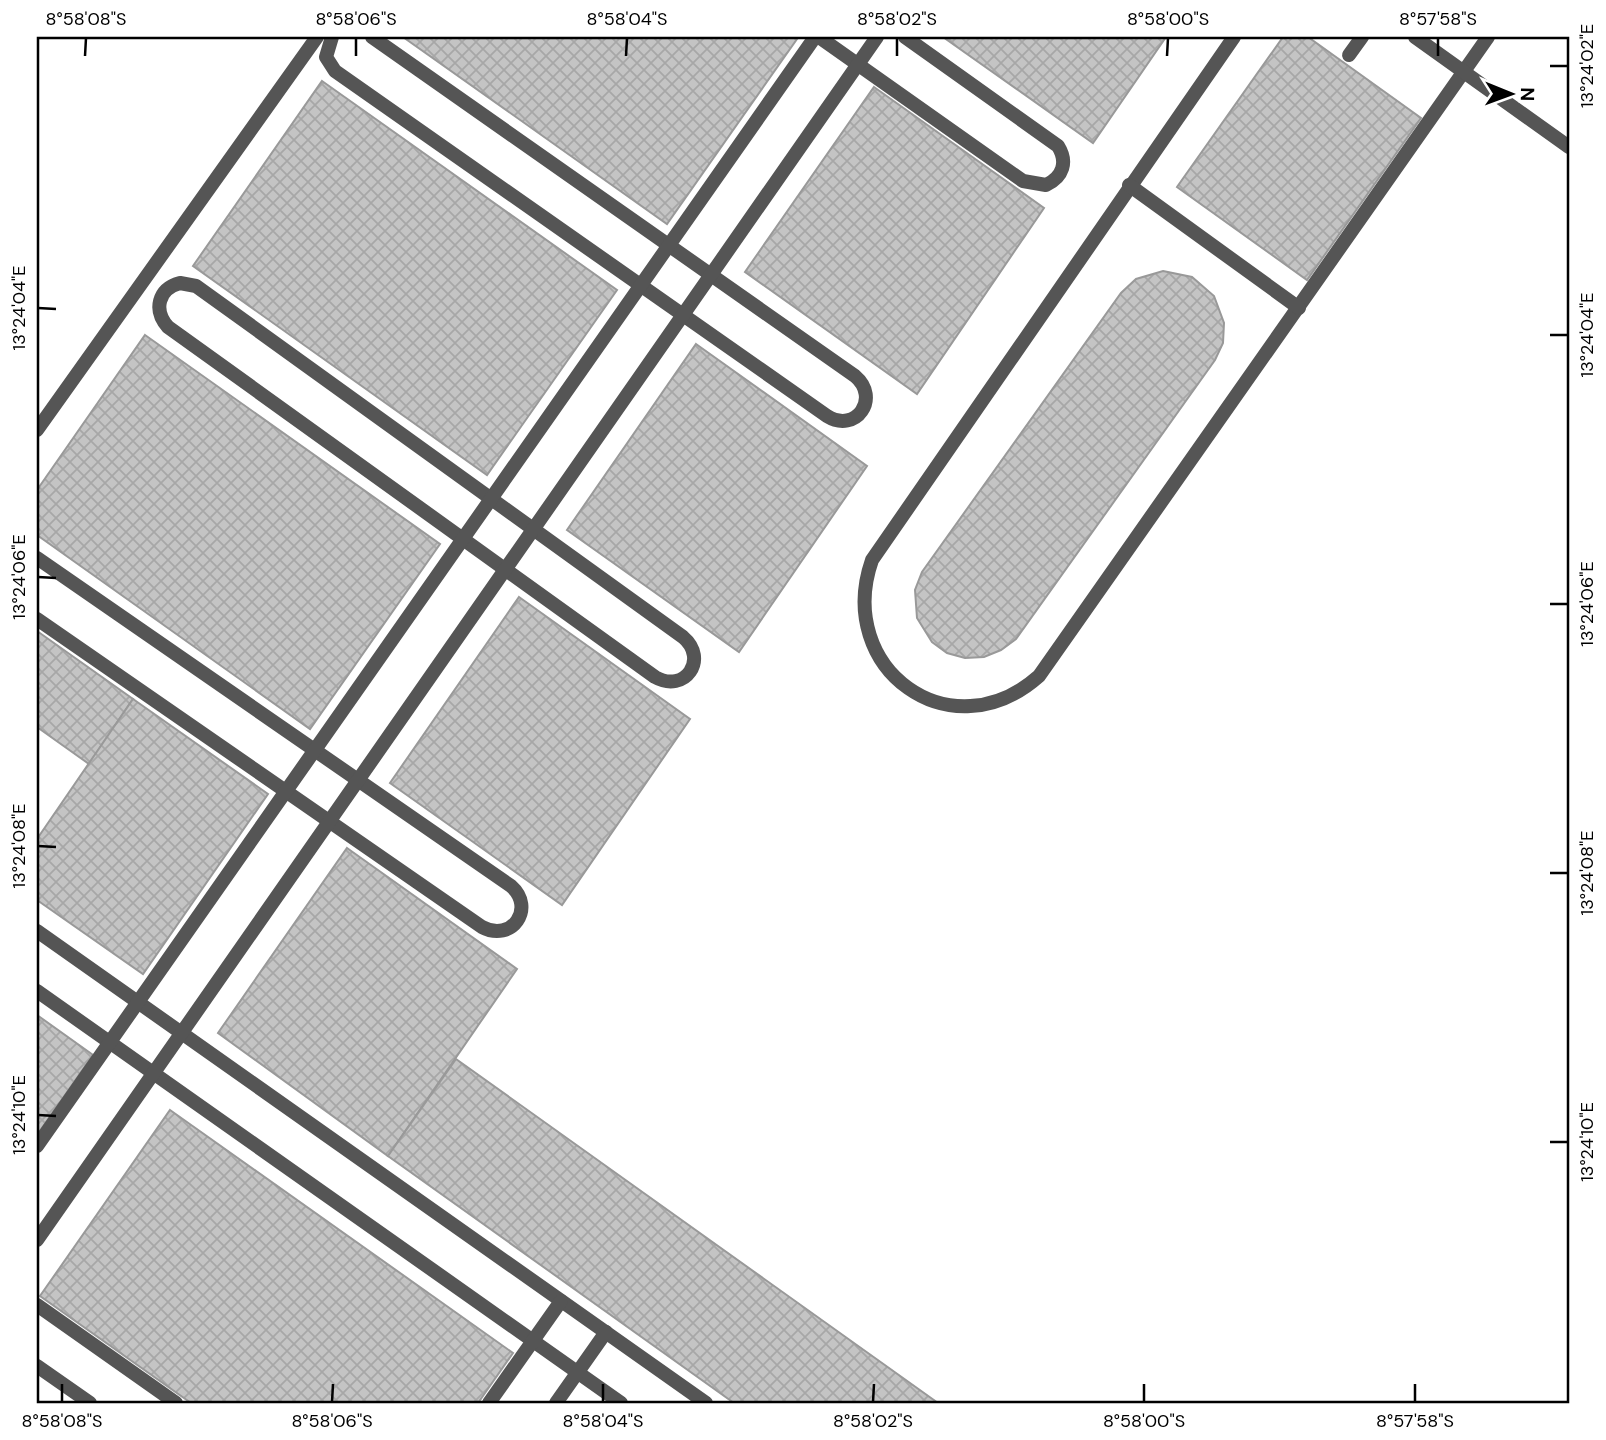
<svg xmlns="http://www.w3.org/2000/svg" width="1606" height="1440" viewBox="0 0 1606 1440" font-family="'DM Sans',sans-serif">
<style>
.building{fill:url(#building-cross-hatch);stroke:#999;stroke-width:2}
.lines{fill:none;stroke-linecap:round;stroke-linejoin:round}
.lane{stroke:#555;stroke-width:14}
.ticks{fill:none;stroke:#000;stroke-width:2.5}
.neatline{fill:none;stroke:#000;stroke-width:2.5}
.ticks-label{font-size:18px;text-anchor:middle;fill:#000}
</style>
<defs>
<pattern id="building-cross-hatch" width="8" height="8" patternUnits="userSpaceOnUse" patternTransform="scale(1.75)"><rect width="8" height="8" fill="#c4c4c4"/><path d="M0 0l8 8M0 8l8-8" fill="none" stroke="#a7a7a7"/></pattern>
</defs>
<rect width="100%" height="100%" fill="#fff"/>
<g class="building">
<polygon points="403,37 794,37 797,39 667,224"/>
<polygon points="943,37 1166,37 1093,143"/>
<polygon points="1283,37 1308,37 1421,118 1307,280 1177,187"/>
<polygon points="322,81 617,290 487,475 193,266"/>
<polygon points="874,87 1044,208 917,394 745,272"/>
<polygon points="1163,271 1192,277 1214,296 1224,323 1223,343 1215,360 1016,639 1001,650 984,657 965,658 947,653 932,642 917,618 915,590 922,572 1121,293 1136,279"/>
<polygon points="145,335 440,544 310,729 37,535 37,490"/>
<polygon points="696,344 867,466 739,652 567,530"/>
<polygon points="519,597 690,719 562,905 390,783"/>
<polygon points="37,631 133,699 89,764 37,727"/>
<polygon points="133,699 268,794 143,974 37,900 37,839"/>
<polygon points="347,848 517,969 388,1156 218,1033"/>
<polygon points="37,1015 93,1055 37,1135"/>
<polygon points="456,1059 938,1403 734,1403 388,1156"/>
<polygon points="170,1110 513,1353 478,1403 191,1403 40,1296"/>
</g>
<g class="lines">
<g class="lane">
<path d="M332 37 326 57 335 71 827 416C856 434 881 398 855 376L372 37"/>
<path d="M819 37 1023 181 1046 185C1063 177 1068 162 1058 146L905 37"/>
<path d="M1234 37 872 560C834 669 951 754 1039 676L1488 37"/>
<polyline points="1415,37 1569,147"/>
<polyline points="1349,55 1362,37"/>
<polyline points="1129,185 1299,308"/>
<path d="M180 283 196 286 683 637C709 659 685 694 655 677L168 327C153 310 158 289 180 283Z"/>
<polyline points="37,430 317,37"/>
<path d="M37 558 511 886C536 908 512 943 482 927L37 619"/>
<polyline points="37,931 706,1403"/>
<polyline points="37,991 621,1403"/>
<polyline points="37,1146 815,37"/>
<polyline points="37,1240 877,37"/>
<polyline points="37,1305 176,1403"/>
<polyline points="37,1366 90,1403"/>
<polyline points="489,1403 561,1301"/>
<polyline points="556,1403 606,1332"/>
</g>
</g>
<path class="ticks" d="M85 56 86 38M356 56V38M626 56 627 38M897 56V38M1167 56 1168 38M1438 56V38M1550 66H1568M38 308 56 309M1550 335H1568M38 577 56 578M1550 604H1568M38 846 56 847M1550 873H1568M38 1115 56 1116M1550 1142H1568M62 1402V1384M332 1402 333 1384M603 1402V1384M873 1402 874 1384M1144 1402V1384M1415 1402V1384"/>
<rect width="1606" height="1440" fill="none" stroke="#ffffff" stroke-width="77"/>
<g transform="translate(1511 94) rotate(91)" stroke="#ffffff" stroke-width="5" paint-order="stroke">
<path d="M0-5L12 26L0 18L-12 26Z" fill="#000000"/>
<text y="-10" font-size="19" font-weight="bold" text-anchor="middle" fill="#000000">N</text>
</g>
<rect x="38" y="38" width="1530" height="1364" class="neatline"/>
<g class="ticks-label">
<text x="86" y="25">8°58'08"S</text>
<text x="356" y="25">8°58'06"S</text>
<text x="627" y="25">8°58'04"S</text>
<text x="897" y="25">8°58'02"S</text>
<text x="1168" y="25">8°58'00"S</text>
<text x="1438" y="25">8°57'58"S</text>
<text transform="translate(1587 66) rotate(-90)" y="6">13°24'02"E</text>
<text transform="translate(19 308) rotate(-90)" y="6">13°24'04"E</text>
<text transform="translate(1587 335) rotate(-90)" y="6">13°24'04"E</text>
<text transform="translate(19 577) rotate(-90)" y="6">13°24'06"E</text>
<text transform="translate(1587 604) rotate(-90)" y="6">13°24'06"E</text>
<text transform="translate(19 846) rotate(-90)" y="6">13°24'08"E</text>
<text transform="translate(1587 873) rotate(-90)" y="6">13°24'08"E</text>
<text transform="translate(19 1115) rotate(-90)" y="6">13°24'10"E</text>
<text transform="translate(1587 1142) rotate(-90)" y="6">13°24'10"E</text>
<text x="62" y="1427">8°58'08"S</text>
<text x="332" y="1427">8°58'06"S</text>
<text x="603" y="1427">8°58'04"S</text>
<text x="873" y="1427">8°58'02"S</text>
<text x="1144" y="1427">8°58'00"S</text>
<text x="1415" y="1427">8°57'58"S</text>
</g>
</svg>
